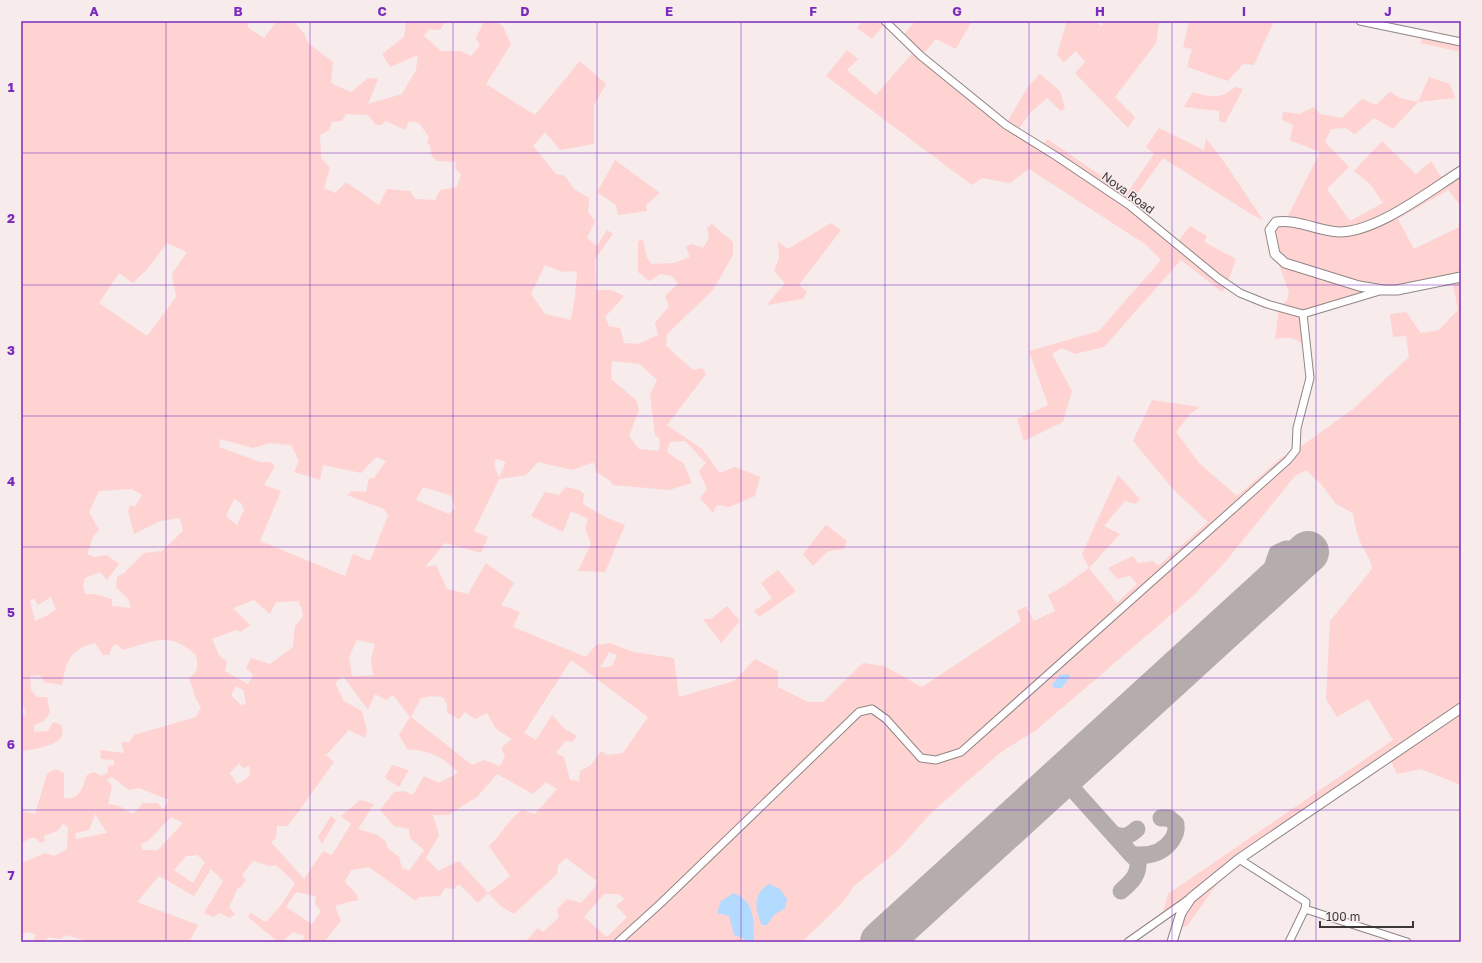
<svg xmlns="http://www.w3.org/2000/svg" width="1482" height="963" viewBox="0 0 1482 963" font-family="'Golos Text',sans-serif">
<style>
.green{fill:#fed3d2;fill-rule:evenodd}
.water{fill:#b3daff}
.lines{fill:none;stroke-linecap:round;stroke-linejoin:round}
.taxiway{stroke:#b5acac;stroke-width:17}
.runway{stroke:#b5acac;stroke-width:42}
.minor-casing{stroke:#908585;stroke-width:9}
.major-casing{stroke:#908585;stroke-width:11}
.minor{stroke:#fff;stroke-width:7}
.major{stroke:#fff;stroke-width:9}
.grid{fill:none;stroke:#7b2cbf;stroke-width:1;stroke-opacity:0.55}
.labels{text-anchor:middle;stroke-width:3;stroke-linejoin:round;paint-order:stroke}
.street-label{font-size:12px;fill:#3c3838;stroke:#f7ebeb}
.neatline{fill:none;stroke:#7b2cbf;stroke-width:1.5}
.grid-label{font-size:13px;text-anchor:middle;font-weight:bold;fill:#7b2cbf}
</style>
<rect width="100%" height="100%" fill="#f7ebeb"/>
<g class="green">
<path d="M21 21H250L247 27 264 38 276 22 293 21 304 33 308 43 333 62 331 83 351 92 368 78 378 79 368 104 402 94 416 70 418 55 390 67 382 54 404 37 406 21H446L440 30 429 29 424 36 441 51H461L471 56 480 45 476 38 484 21H496L503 27 511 44 486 84 535 115 580 61 606 84 594 105V144L560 150 545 132 533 146 556 174 565 176 574 189 589 198 588 212 595 221 587 238 597 246 607 230 613 234 595 259 596 290H611L624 296 605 317 609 326 620 328 624 343 638 344 658 335 655 323 669 306 665 296 678 284 672 276 660 274 649 281 638 272V241L643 240 647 258 652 264 674 263 690 257 686 247 691 244 703 248 709 238 707 228 712 224 733 242V255L713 290 667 334 666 346 693 370 702 368 706 374 667 425 702 449 720 473 735 467 760 477 755 496 729 507 717 505 713 513 700 498 707 489 699 471 706 463 685 441 670 442 667 452 684 464 692 483 669 490 613 485 609 480 596 472 594 462 572 470 538 462 526 475 499 479 474 531 488 537 481 553 445 543 425 567 436 565 447 589 468 594 486 563 514 583 501 605 520 612 513 627 586 657 596 645 610 643 633 652 674 658 679 697 734 681 755 659 778 671V687L808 702H823L863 663 884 666 922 687 1021 621 1017 611 1026 606 1034 621 1055 611 1048 595 1061 588 1089 568 1082 554 1118 475 1140 499 1135 504 1125 501 1104 526 1120 534 1089 568 1117 603 1137 584 1130 576 1117 579 1108 568 1133 556 1138 563 1153 561 1158 566 1208 522 1172 488 1133 441 1152 400 1200 407 1191 413 1176 432 1199 463 1237 496 1282 457 1296 450 1353 409 1409 357 1406 336 1393 337 1390 314 1406 312 1421 333 1439 330 1458 310 1452 279 1397 290 1303 314 1306 347C1296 338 1288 335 1275 340L1279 307 1287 300 1289 292 1275 254 1270 230 1286 220 1320 152 1290 140 1293 125 1282 120 1283 112 1299 114 1314 107 1320 114 1342 118 1362 99 1376 105 1390 92 1400 98 1418 102 1429 77 1450 84 1455 98 1418 102 1393 129 1374 118 1355 134 1345 128 1331 129 1325 142 1349 167 1327 189 1350 221 1383 203 1370 184 1354 171 1382 141 1416 174 1431 161 1439 174 1446 181 1461 171V206L1448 190 1398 219 1414 249 1461 226V785L1421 769 1397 774 1389 757 1240 859 1244 862 1219 881 1187 926 1176 929 1190 899 1128 942H1120L1163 912 1168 894 1393 740 1368 699 1337 717 1326 699 1330 621 1372 569C1371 561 1369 558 1365 551 1358 540 1355 526 1353 513L1336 504 1321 484 1306 470 1295 476 1226 561 1193 596 1035 731 1001 752 932 812 897 851 854 886 843 902 802 942H525L538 928 543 932 559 917 557 909 567 899 581 903 595 887 597 881 566 858 558 865 557 874 514 914 502 907 488 893 478 903 459 884 453 889 445 888 440 896 419 897 416 901 369 867 351 870 345 882 357 895 358 901H352L335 906 341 921 324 942H301L305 936 293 932 282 942H278L248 917 250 913 266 922 282 904 295 883 276 865 269 866 253 861 242 875 246 880 241 887 238 888 229 907 235 914 230 918 220 913 213 917 204 913 223 881 211 869 194 896 159 876 137 902 198 925 189 942H90L66 935 61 939 48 937 45 942H33L36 935 29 932 21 934V861L22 863 45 853 54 856 67 849 68 827 63 824 57 831 44 836 45 841 40 843 36 838H31L21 843V811L35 814 47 774 55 769 64 773V798C81 800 82 788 87 775L93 772 102 776 108 772V766L114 765V760L101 759 100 750 124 753 121 742H130L134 735 196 717 201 707 196 699 189 678C199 671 198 665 196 655 169 631 155 641 123 650L117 644 112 647 109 655H103L95 643C69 650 67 660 62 685L44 682 40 675 30 676 31 690 37 697H47L50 713 44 721 34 725V732L48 731 53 722 62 725C62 728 63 733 62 735 58 746 31 750 21 751V715H26L21 697ZM346 114 368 115 376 125H381L386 121 405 130 409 121 419 123 429 137 427 142 430 146 432 157 437 161 456 162 455 169 461 174 457 187 440 190 435 200 415 199 410 191 387 189 379 205 346 182 335 193 324 188 330 168 321 158 320 135 329 130 332 122 342 121ZM167 243 187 252 172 274 176 297 147 336 99 303 119 273 133 283 148 268ZM545 265 563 272 577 271 575 297 571 320 545 314 531 294ZM612 361 640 364 657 380 650 395 655 435 660 439 659 451 639 449 629 436 639 410 636 400 611 379ZM220 439 253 448 270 443 291 445 299 461 294 472 320 480 323 465 361 473 376 457 386 461 374 478 369 479 366 492 352 491 347 495 384 509 388 515 370 561 353 554 345 576 260 541 281 491 264 485 275 466 270 462H260L219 447ZM496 459 506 462 499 478 494 464ZM423 487 452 496 455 508 449 514 416 500ZM132 489 142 495 135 507 130 505 128 511 134 534 160 521 180 518 183 531 162 551 144 553 124 573 117 577 116 587 128 599 131 608 112 606V599L94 594H85L83 585 85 578 100 572 107 580 119 564 107 555 95 557 87 554 94 535 99 530 89 512 99 491ZM234 499 241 503 244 510 237 525 226 516ZM51 597 56 609 50 614 35 621 30 601 34 598 38 605ZM254 600 270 614 276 602 298 601 302 609 303 617 295 626 293 647 270 664 251 658 246 668 253 675 248 684 225 671 227 662 219 655 212 639 236 630 241 632 250 625 233 608ZM357 640 375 644 371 658 373 675 352 676 349 657ZM609 652 617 655 612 666 600 668ZM571 660 648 717 623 753 607 755 601 751 591 765 580 771 579 781 570 780 564 757 556 753 565 741 572 742 577 736 565 729 552 715 536 740 524 733ZM343 676 368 710 375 694 386 700 393 695 410 717 399 735 407 749C430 751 443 756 458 773L439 783 424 776 413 795 404 791 394 792 380 810 394 826 409 829 410 838 424 850 409 871 402 868 399 857 387 847 386 842 378 835 358 829 374 804 360 800 341 816 351 824 332 855 323 851 304 879 271 842 276 838 277 826H288L334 762 326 755 349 730 365 738 367 731 362 711 344 701 335 683ZM236 686 243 690 246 703 242 706 231 695ZM431 696 443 697 447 705V713L459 719 465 712 475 719 487 713 496 729 512 739 501 748 505 756 500 766 484 760 472 765 411 717 421 698ZM239 763 243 768 249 766 250 776 237 784 230 773ZM497 774 533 794 546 782 557 789 535 814 522 810C509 819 501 835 489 846L510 876 488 893 459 861 438 871 426 858 439 835 433 815H448L477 797ZM112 777 129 790 139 788 169 800 163 809 157 803H143L133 814 119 806 108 804 112 786 107 780ZM95 814 107 833 76 839 75 833 89 830ZM171 817 183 823 158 850H142L141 844 148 841ZM197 855 205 862 193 883 174 870 186 856ZM296 892 316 896 315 904 321 911 312 924 286 907ZM604 894H619L624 899 616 906 627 917 607 937 584 917Z"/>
<polygon points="862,21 887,21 872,39 857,28"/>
<polygon points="915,21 972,21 956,49 936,39 921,56 1006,124 1027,88 1040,74 1060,91 1065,108 1061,111 1047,98 1031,112 1017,131 1042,147 1047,139 1127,193 1154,154 1146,147 1159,128 1204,150 1206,138 1227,166 1263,220 1251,214 1163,158 1129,205 1176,244 1190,226 1207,236 1204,242 1236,259 1227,285 1222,292 1181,260 1104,347 1075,354 1062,348 1052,354 1072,391 1063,422 1024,441 1017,419 1048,405 1029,351 1099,331 1161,260 1145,244 1029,169 1010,183 982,178 972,185 826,76 847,50 858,59 847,70 876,95 915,50 902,37"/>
<polygon points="1067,21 1094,21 1102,26 1104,21 1159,22 1156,43 1115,97 1135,117 1128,128 1075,73 1085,62 1076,51 1064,62 1057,55"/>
<polygon points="1189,21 1274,21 1254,65 1243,64 1228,81 1187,67 1192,49 1183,47"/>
<polygon points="1423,33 1461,42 1461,52 1421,43"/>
<path d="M1235 87 1243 89 1225 123 1219 121V111L1184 107 1193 92C1211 98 1221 99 1235 87Z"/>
<polygon points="615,160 660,193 646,205 647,211 618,215 616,205 597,192"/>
<polygon points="831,223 841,230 799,285 807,292 803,299 767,305 785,283 774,271 779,258 778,242 788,249"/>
<polygon points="566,487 579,490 584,494 583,504 605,517 625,525 605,572 578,571 591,544 585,528 588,519 571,511 563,532 531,516 545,492 559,495"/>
<polygon points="826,525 847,541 844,549 828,551 813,566 803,554"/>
<polygon points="778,570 796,591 759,617 754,611 772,598 761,583"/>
<polygon points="727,606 740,621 721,643 703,619 711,619"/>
<polygon points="392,765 409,770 399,787 385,778"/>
<polygon points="331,816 336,820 322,844 318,837"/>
</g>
<g class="water">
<polygon points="1068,674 1070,677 1062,688 1054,688 1052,685 1060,675"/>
<path d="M769 884 780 889 787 899 785 908 774 915 767 925H762C755 909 752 895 769 884Z"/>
<path d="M734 893C756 903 753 919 754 940L752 942H746L743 938 734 935 729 916 717 913 721 901Z"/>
</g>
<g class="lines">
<g class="taxiway">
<polyline points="1263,594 1277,553 1286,549 1298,551 1305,561 1303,572 1293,580 1273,584"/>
<polyline points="1070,786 1068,777 1073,767"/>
<path d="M1045 793 1060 783 1070 786 1131 854C1147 857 1162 854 1172 840 1175 835 1177 831 1176 824L1169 818H1161"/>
<path d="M1115 835C1125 838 1129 836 1137 829"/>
<path d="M1121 891C1131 882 1139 876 1138 861L1131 854"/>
</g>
<polyline class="runway" points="881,942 1308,552"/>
<defs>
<g id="minor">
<polyline points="885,21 921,56 1006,125 1056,156 1129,205 1218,278 1240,293 1267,304 1303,314 1383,290"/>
<polyline points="1360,21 1461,42"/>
<polyline points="1239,859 1306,902 1305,909 1407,942"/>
<polyline points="618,942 661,903 859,712 872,709 886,719 921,758 936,760 961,752 1288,460 1296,450 1297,428 1310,378 1303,314"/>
<polyline points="1128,942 1189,899"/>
<polyline points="1289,942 1305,909"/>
</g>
<g id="major">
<path d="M1461 171C1429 191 1377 232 1339 232 1318 231 1298 219 1276 222L1270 230 1275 254 1285 263 1359 286 1383 290H1397L1461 277"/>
<polyline points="1172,942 1181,913 1191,898 1239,859 1461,708"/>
</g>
</defs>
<use href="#minor" class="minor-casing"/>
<use href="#major" class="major-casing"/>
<use href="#minor" class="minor"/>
<use href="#major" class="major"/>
</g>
<path class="grid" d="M166 21V942M310 21V942M453 21V942M597 21V942M741 21V942M885 21V942M1029 21V942M1172 21V942M1316 21V942M21 153H1461M21 285H1461M21 416H1461M21 547H1461M21 678H1461M21 810H1461"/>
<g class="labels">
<g class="street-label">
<text transform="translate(1128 193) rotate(36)" y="4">Nova Road</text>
</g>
</g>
<rect width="1482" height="963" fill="none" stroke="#f7ebeb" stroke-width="44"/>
<path d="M1320 921v6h93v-6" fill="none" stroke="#3c3838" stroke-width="2"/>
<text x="1326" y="921" font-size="12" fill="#3c3838" stroke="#f7ebeb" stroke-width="3" paint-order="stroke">100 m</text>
<rect x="22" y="22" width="1438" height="919" class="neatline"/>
<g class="grid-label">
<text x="94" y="16">A</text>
<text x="238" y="16">B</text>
<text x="382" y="16">C</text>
<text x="525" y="16">D</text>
<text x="669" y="16">E</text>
<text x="813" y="16">F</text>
<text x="957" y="16">G</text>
<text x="1100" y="16">H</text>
<text x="1244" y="16">I</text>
<text x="1388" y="16">J</text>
<text x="11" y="92">1</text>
<text x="11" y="223">2</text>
<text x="11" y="355">3</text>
<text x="11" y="486">4</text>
<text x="11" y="617">5</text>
<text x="11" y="749">6</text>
<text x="11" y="880">7</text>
</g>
</svg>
